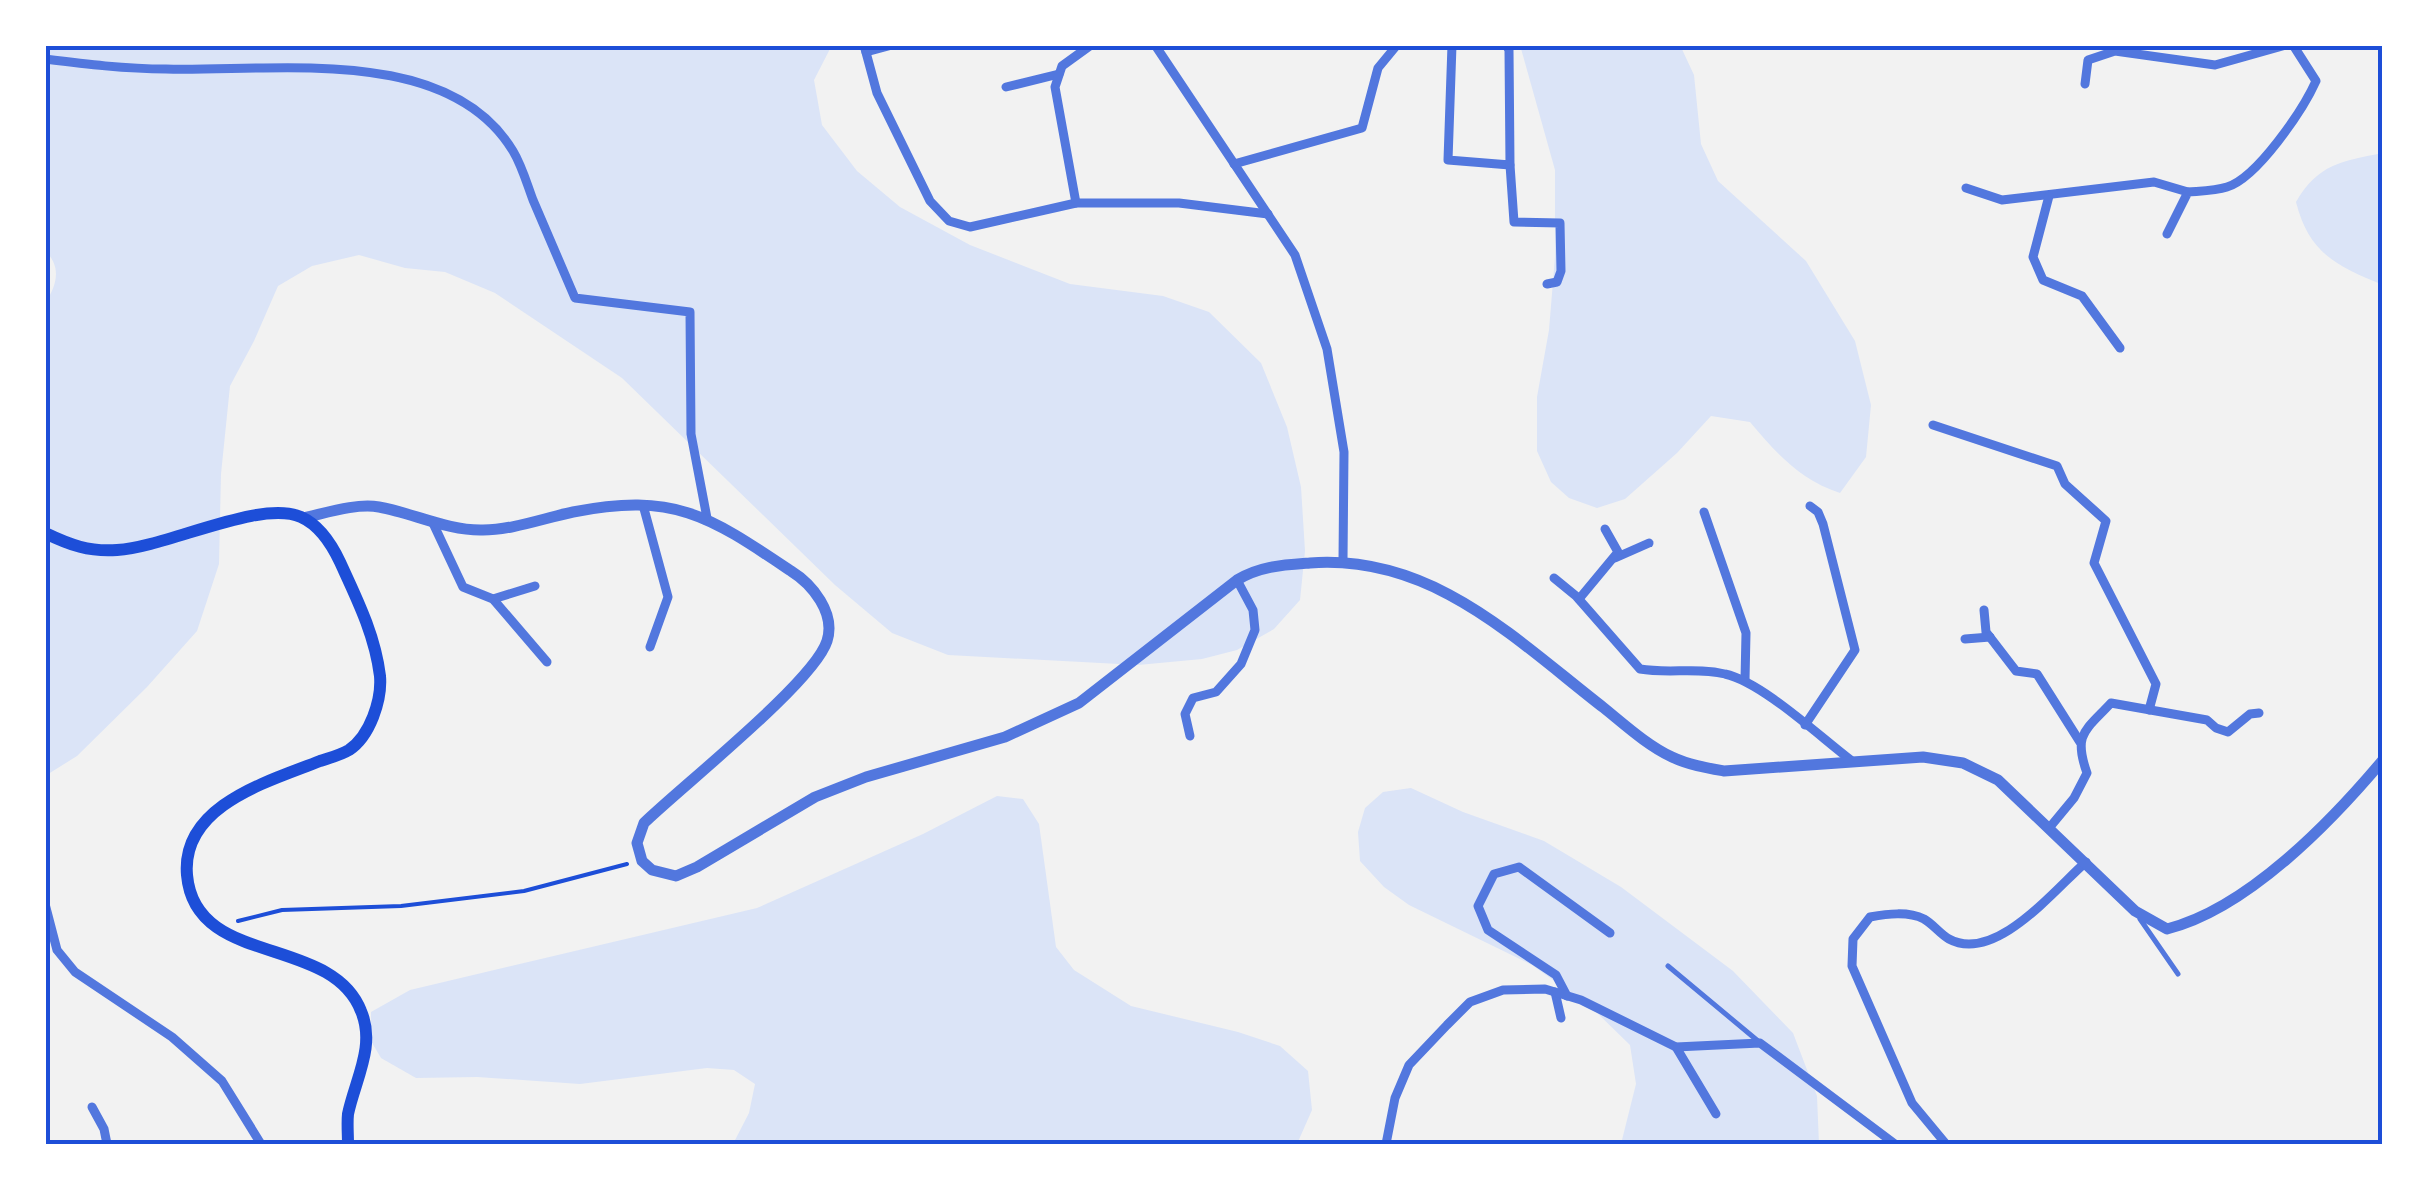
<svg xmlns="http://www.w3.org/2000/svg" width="2428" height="1189" viewBox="0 0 2428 1189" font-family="'Exo 2',sans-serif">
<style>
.green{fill:#dbe4f7}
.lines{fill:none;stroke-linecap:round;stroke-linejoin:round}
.path{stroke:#1d4ed8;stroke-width:4}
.service{stroke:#5277de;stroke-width:5}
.minor{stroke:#5277de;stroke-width:9}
.tertiary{stroke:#5277de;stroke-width:11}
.secondary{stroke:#1d4ed8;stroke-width:12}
.neatline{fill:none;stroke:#1d4ed8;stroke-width:4}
</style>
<rect width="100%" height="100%" fill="#f2f2f2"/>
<g class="green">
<path d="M45 45H832L814 80 822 125 857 171 900 207 970 245 1070 284 1163 296 1209 312 1261 363 1287 427 1301 487 1305 551 1300 600 1274 629 1237 650 1202 659 1138 665 948 655 892 633 835 585 622 378 495 293 445 272 405 268 359 255 312 266 278 286 254 341 230 386 221 474 219 564 197 631 147 687 77 756 45 776V303C57 286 62 266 45 251Z"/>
<path d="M1520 45H1680L1694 75 1701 144 1718 181 1806 261 1855 341 1871 405 1866 457 1840 493C1800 480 1776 453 1750 422L1711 416 1677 453 1625 499 1597 508 1569 498 1551 482 1537 451V397L1549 330 1555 257V170Z"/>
<path d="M2383 153V285C2336 266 2309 253 2296 202 2318 164 2342 161 2383 153Z"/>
<polygon points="1411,788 1463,812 1544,841 1621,887 1733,971 1793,1033 1817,1096 1819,1144 1621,1144 1636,1084 1630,1045 1591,1007 1532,965 1409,905 1384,887 1360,861 1358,832 1365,808 1383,792"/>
<polygon points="997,796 1023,799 1039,824 1056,947 1074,970 1131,1006 1238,1032 1280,1046 1308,1071 1312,1110 1297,1144 733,1144 749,1113 755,1084 734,1070 707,1068 580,1084 477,1077 416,1078 381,1058 371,1041 371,1012 410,990 757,908 923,834"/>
</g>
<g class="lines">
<polyline class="path" points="238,921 282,910 401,906 524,891 627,864"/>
<g class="service">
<polyline points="2140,919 2178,974"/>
<polyline points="1668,966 1758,1041"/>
</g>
<g class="minor">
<polyline points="864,45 877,93 930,201 949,221 970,227 1076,203 1179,203 1268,214"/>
<polyline points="1155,45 1295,255 1327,349 1344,452 1343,560"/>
<polyline points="1452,45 1448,160 1510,165 1509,50 1506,45"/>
<polyline points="866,52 892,45"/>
<path d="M45 59C85 64 125 69 166 69 273 72 448 43 513 151 522 166 527 184 533 200 547 233 561 266 575 298L690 312 691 434 707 518"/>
<polyline points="2085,84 2088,60 2115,51 2215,65 2286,45"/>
<polyline points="1006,87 1059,74"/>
<polyline points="1234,164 1362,128 1378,68 1397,45"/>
<polyline points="1510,165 1514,222 1560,223 1561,271 1557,282 1547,284"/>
<polyline points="1966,188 2002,200 2154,182 2188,192"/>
<polyline points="2049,196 2033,257 2043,280 2082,296 2120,348"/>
<polyline points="1076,203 1055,87 1062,66 1091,45"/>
<path d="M2167 234 2188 192C2200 191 2215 191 2227 187 2257 178 2303 110 2316 81L2293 45"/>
<polyline points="1933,425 2057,466 2065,484 2106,521 2094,563 2156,684 2149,710"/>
<polyline points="643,505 668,597 650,647"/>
<polyline points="1704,512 1746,633 1745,680"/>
<polyline points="432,521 463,587 493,599 547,662"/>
<polyline points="1615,558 1649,543"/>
<path d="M1554 578 1576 596 1640 669C1668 674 1697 667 1725 674 1762 682 1820 737 1852 761"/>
<polyline points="493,599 535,586"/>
<polyline points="1579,599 1618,552 1605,529"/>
<polyline points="1984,610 1986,632 2016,671 2037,674 2080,742"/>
<polyline points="1965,639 1990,637"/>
<polyline points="1805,725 1855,650 1823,524 1818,512 1810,506"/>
<polyline points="1190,736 1185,714 1193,698 1216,692 1241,664 1255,630 1253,610 1237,580"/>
<path d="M2050 827 2074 798 2087 773C2073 734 2085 731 2111 703L2207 720 2216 728 2228 732 2250 714 2259 713"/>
<polyline points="45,904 57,950 75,972 172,1037 222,1081 261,1144"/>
<polyline points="1555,992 1561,1018"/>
<polyline points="1567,996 1556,975 1488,930 1478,906 1494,874 1519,867 1610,933"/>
<polyline points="1676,1047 1716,1114"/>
<polyline points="92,1107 104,1129 107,1144"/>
<polyline points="1386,1144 1395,1098 1409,1065 1447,1025 1470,1002 1503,990 1545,989 1581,1000 1676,1047 1760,1043 1895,1144"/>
<path d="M1946 1144 1912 1103 1852 966 1853 939 1870 917C1887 914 1908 911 1924 919 1933 924 1940 934 1949 939 1995 964 2054 890 2086 862"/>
</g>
<path class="tertiary" d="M303 518C326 513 356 503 379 507 413 513 448 531 483 530 512 530 544 518 573 512 675 492 709 516 791 571 812 584 836 613 827 641 814 682 682 786 644 823L637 843 642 861 652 870 676 876 697 867 815 797 866 777 1005 737 1079 703 1237 580C1260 566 1283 565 1310 563 1432 554 1515 639 1604 708 1625 725 1648 746 1672 757 1689 765 1707 768 1724 771L1923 757 1963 763 1998 780 2135 911 2167 929C2247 909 2331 822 2383 760"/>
<path class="secondary" d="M45 533C70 545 89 552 117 550 167 547 260 499 301 517 319 525 332 545 340 562 357 599 375 635 380 676 382 700 370 736 349 750 341 755 329 758 320 761 270 781 181 805 187 875 195 968 331 934 361 1011 376 1046 355 1080 348 1114 347 1123 348 1134 348 1144"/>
</g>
<rect width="2428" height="1189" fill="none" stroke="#ffffff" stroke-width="95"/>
<rect x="48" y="48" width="2332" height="1094" class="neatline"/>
</svg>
